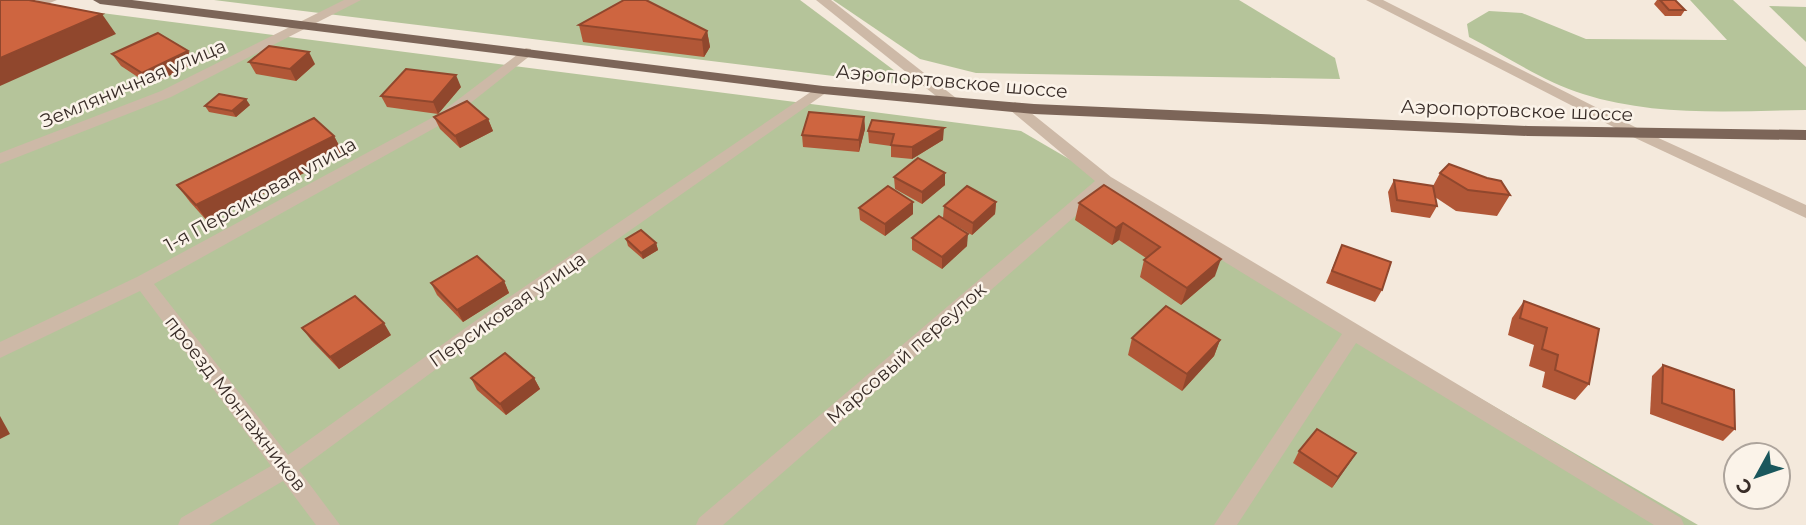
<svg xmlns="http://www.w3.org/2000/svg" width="1806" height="525" viewBox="0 0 1806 525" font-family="Montserrat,sans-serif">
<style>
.green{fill:#b5c49a}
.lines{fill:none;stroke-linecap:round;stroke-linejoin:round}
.minor{fill:#cdb9a7;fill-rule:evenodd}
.major{fill:#7c6558;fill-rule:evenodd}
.wall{fill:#b15737}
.shaded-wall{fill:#90472d}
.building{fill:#ce6540;stroke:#90472d;stroke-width:2}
.labels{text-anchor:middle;stroke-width:5;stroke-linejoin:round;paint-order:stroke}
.street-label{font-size:19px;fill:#392d28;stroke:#fbf3e9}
</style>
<rect width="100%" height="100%" fill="#f4e9dc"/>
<g class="green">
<polygon points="0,0 1021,131 1698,525 0,525"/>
<polygon points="214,0 800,0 915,86"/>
<polygon points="833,0 1239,0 1335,58 1340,79 976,73 920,59"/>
<path d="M1690 0H1733L1806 67V110C1732 111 1655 117 1583 94 1544 82 1506 56 1469 37L1467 24 1489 11 1522 13 1586 39 1727 40Z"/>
<polygon points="1769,6 1806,7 1806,42"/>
</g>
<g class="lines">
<g class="minor">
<polygon points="38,0 57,0 0,23 0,14"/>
<polygon points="344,0 361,0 171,97 0,164 0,153 161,91"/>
<polygon points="816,0 831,0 956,98 958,101 956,104 946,104"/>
<polygon points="1366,0 1383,0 1643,131 1806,205 1806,218 1633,137"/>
<polygon points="526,48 531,49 531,55 449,120 154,284 288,455 499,304 818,87 828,87 830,90 511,314 299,470 340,525 316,525 283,481 209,525 178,525 181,518 271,466 140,291 0,358 0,342 137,277 439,114"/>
<polygon points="1015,102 1020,104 1111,177 1681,518 1684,525 1654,525 1356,343 1237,525 1214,525 1342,334 1106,189 723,525 696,525 699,518 1095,181 1010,110 1008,107"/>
</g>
<polygon class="major" points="93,0 132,0 823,86 1034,104 1528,126 1806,130 1806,140 1528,136 1034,114 823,94 100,4"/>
</g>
<g class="wall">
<polygon points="1657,0 1675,0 1685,10 1681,16 1665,16 1654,4"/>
<polygon points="579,25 707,31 710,47 704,57 583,42"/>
<polygon points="188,51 195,63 150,85 121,66 112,54"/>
<polygon points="249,62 315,64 296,81 256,74"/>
<polygon points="461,87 438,114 387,107 381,96"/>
<polygon points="250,105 236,117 209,112 205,106"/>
<polygon points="434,117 488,119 493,131 460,148 440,129"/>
<polygon points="864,117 865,129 859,152 803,147 802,135"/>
<polygon points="868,131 943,140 912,159 891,157 891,146 869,143"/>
<polygon points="334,136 343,153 208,222 190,202 177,185"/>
<polygon points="945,173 945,185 922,204 895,189 894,177"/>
<polygon points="1440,173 1510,195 1497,216 1456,211 1435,197 1437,206 1430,218 1391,212 1388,192 1394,180 1433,186"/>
<polygon points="1104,185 1215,276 1181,305 1140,277 1144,260 1146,258 1119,240 1112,245 1075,220 1079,203"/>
<polygon points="913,202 913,214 885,236 860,220 859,208"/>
<polygon points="996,202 995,214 972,235 943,218 944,206"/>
<polygon points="912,238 967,246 942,269 912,250"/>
<polygon points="626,239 656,243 658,250 643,259 628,246"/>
<polygon points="1342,245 1382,290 1375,302 1326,283"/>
<polygon points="504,281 509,293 463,322 437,295 431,283"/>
<polygon points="1524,301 1599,329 1589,384 1575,400 1542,387 1545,372 1529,366 1534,345 1508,335 1512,318"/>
<polygon points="302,328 391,335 339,369 311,340"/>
<polygon points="1132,338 1220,340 1214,356 1182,391 1128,355"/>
<polygon points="1663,365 1735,429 1723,441 1650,414 1652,376"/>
<polygon points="471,378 534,378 540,389 506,415 477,390"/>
<polygon points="1299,451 1356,453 1332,488 1293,463"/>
</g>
<g class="shaded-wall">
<polygon points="102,14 116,34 0,86 0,58"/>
<polygon points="707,31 710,47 704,57 702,40"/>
<polygon points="188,51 195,63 150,85 142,73"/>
<polygon points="309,52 315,64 296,81 290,69"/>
<polygon points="456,75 461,87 438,114 433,102"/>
<polygon points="246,99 250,105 236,117 232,111"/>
<polygon points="864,117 865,129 859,152 859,140"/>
<polygon points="488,119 493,131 460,148 455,136"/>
<polygon points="944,128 943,140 912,159 912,147"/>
<polygon points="334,136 343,153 208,222 196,205"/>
<polygon points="945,173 945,185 922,204 922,192"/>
<polygon points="913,202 913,214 885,236 885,224"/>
<polygon points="996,202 995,214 972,235 973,223"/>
<polygon points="1123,223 1119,240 1112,245 1116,228"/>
<polygon points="968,234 967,246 942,269 942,257"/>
<polygon points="656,243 658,250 643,259 641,253"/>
<polygon points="1221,259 1215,276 1181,305 1187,288"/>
<polygon points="504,281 509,293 463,322 457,310"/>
<polygon points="384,323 391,335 339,369 330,357"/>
<polygon points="1220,340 1214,356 1182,391 1187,374"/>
<polygon points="534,378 540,389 506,415 500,404"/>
<polygon points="0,416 10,434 0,439"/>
<polygon points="1356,453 1349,464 1332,488 1338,477"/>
</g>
<g class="building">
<polygon points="0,0 29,0 102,14 0,58"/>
<polygon points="624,0 646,0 707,31 702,40 579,25"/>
<polygon points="1660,0 1675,0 1685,10 1669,10"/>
<polygon points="158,33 188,51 142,73 112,54"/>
<polygon points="269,46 309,52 290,69 249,62"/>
<polygon points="406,69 456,75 433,102 381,96"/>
<polygon points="219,94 246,99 232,111 205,106"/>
<polygon points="467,101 488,119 455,136 434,117"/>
<polygon points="809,112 864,117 859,140 802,135"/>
<polygon points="314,118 334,136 196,205 177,185"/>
<polygon points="872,120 944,128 912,147 891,145 894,134 868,131"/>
<polygon points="918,158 945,173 922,192 894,177"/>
<polygon points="1449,164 1487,178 1501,181 1510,195 1468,190 1440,173"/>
<polygon points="1394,180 1433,186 1437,206 1397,200"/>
<polygon points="1104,185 1221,259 1187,288 1144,260 1160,247 1123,223 1116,228 1079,203"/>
<polygon points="888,186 913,202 885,224 859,208"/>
<polygon points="967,186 996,202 973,223 944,206"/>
<polygon points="939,216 968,234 942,257 912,238"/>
<polygon points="641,230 656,243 641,253 626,239"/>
<polygon points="1342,245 1391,262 1382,290 1332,271"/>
<polygon points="477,256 504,281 457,310 431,283"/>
<polygon points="355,296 384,323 330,357 302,328"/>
<polygon points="1524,301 1599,329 1589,384 1555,370 1558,355 1542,349 1547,328 1520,318"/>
<polygon points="1166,306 1220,340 1187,374 1132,338"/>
<polygon points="505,353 534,378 500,404 471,378"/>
<polygon points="1663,365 1734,390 1735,429 1662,403"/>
<polygon points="1317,429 1356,453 1338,477 1299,451"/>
</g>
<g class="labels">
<g class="street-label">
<text transform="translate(952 81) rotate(5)" y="7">Аэропортовское шоссе</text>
<text transform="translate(133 83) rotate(-23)" y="7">Земляничная улица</text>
<text transform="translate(1517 110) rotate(2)" y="7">Аэропортовское шоссе</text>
<text transform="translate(260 194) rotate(-29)" y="7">1-я Персиковая улица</text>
<text transform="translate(507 309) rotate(-35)" y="7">Персиковая улица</text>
<text transform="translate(906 353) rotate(-41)" y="7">Марсовый переулок</text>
<text transform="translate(236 403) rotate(52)" y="7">проезд Монтажников</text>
</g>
</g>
<g transform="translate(1757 476) rotate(230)"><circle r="33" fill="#fbf3e9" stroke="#ada49c" stroke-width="2"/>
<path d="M0-5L12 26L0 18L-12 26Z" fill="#1a575d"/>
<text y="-10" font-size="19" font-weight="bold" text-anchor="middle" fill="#392d28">С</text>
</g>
</svg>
